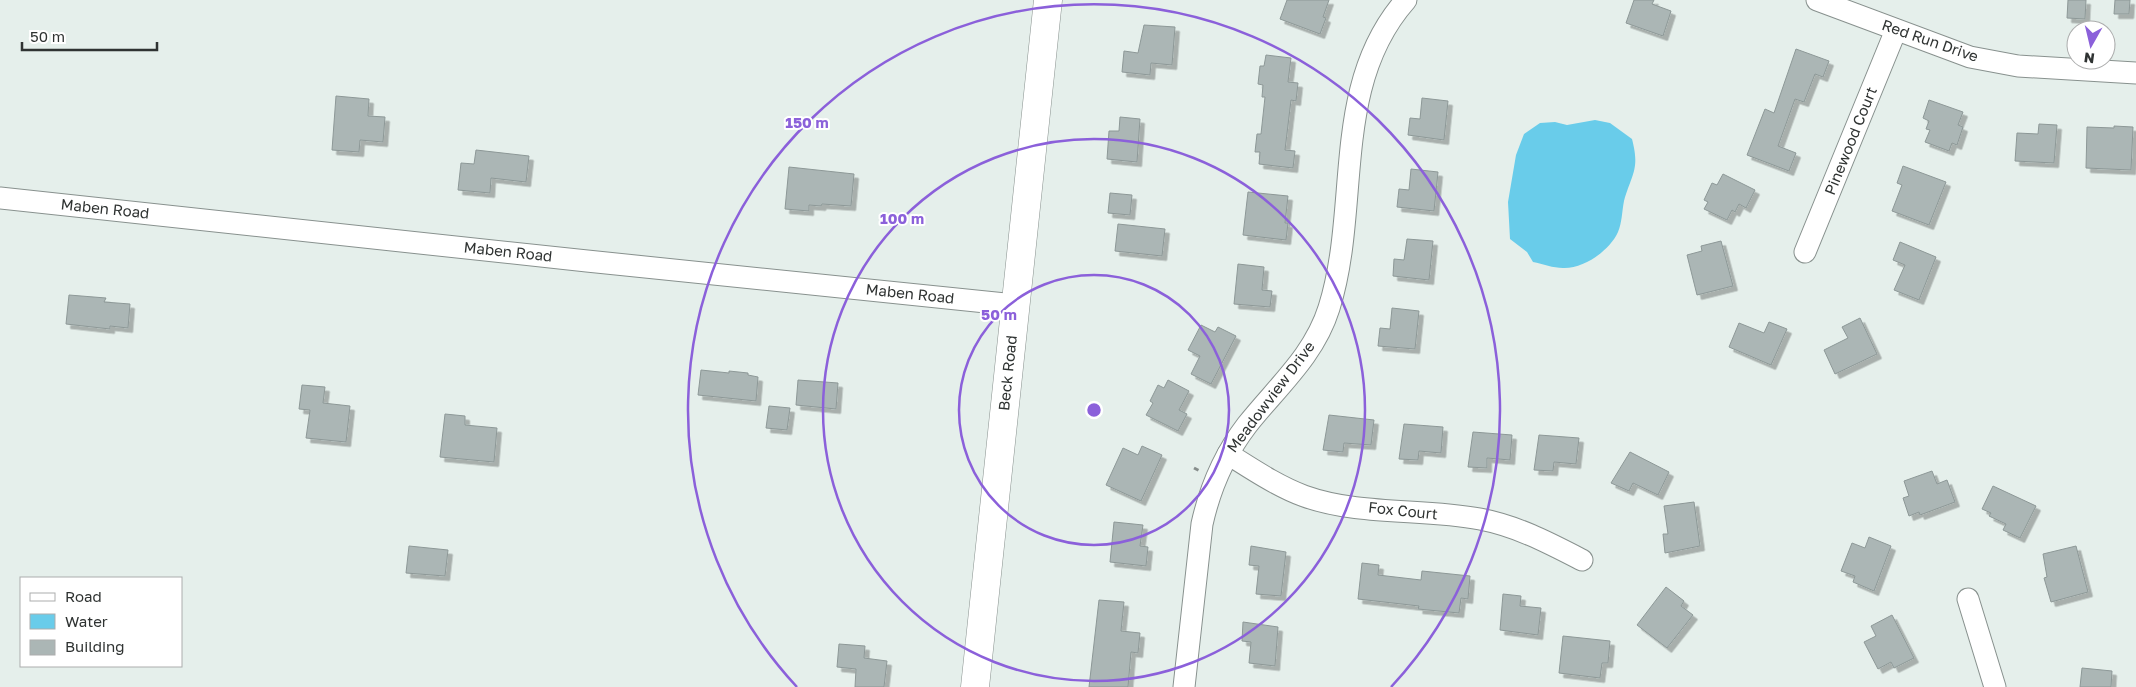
<svg xmlns="http://www.w3.org/2000/svg" width="2136" height="687" viewBox="0 0 2136 687" font-family="'Golos Text',sans-serif">
<style>
.water{fill:#69ccea}
.building{fill:#abb6b5;stroke:#8d9897;filter:url(#shadow)}
.lines{fill:none;stroke-linecap:round;stroke-linejoin:round}
.minor-casing{stroke:#88918e;stroke-width:23}
.major-casing{stroke:#88918e;stroke-width:29}
.path{stroke:#868d8b;stroke-width:3;stroke-dasharray:5 2.5;stroke-linecap:butt}
.minor{stroke:#fff;stroke-width:21}
.major{stroke:#fff;stroke-width:28}
.ring{fill:none;stroke:#8b60da;stroke-width:2.5}
.labels{text-anchor:middle;stroke-width:4;stroke-linejoin:round;paint-order:stroke}
.street-label{font-size:15px;fill:#2f3332;stroke:#fff}
.centre{fill:#8b60da;stroke:#fff;stroke-width:2.5}
.ring-label{font-size:15px;text-anchor:middle;font-weight:bold;fill:#8b60da;stroke:#fff;stroke-width:4;stroke-linejoin:round;paint-order:stroke}
</style>
<defs>
<filter id="shadow"><feDropShadow dx="4.5" dy="4.5" stdDeviation="0" flood-color="#0004"/></filter>
</defs>
<rect width="100%" height="100%" fill="#e5efeb"/>
<path class="water" d="M1595 120 1610 123 1632 139C1640 170 1632 173 1624 201 1622 211 1622 223 1618 232 1610 250 1584 269 1563 268 1553 268 1543 264 1533 262L1527 252 1510 239 1508 202 1516 155 1524 134 1540 123 1555 122 1567 125Z"/>
<g class="building">
<polygon points="1287,0 1329,0 1323,17 1326,18 1320,34 1280,19"/>
<polygon points="1634,0 1654,0 1652,4 1671,11 1663,36 1626,23"/>
<polygon points="2068,0 2086,0 2085,19 2067,18"/>
<polygon points="2115,0 2130,0 2129,14 2114,14"/>
<polygon points="1144,25 1175,27 1172,65 1151,63 1150,75 1122,72 1124,51 1138,53"/>
<polygon points="1796,49 1829,61 1823,77 1815,74 1804,102 1795,99 1778,146 1796,153 1789,171 1747,155 1765,109 1774,113"/>
<polygon points="1266,55 1291,58 1288,82 1298,83 1296,101 1291,100 1285,150 1295,151 1293,168 1259,164 1260,152 1255,152 1257,134 1261,134 1265,97 1262,97 1263,85 1258,84 1260,66 1264,66"/>
<polygon points="336,96 369,99 368,116 385,117 383,142 360,140 359,152 332,150"/>
<polygon points="1422,98 1448,101 1444,140 1408,135 1410,118 1420,119"/>
<polygon points="1929,100 1963,112 1958,125 1963,127 1957,145 1952,143 1949,151 1925,142 1930,130 1926,129 1929,121 1923,118"/>
<polygon points="1120,117 1140,119 1137,162 1107,159 1109,131 1119,131"/>
<polygon points="2039,124 2057,125 2054,163 2015,161 2017,133 2038,134"/>
<polygon points="2114,126 2133,127 2131,170 2086,168 2087,127 2114,128"/>
<polygon points="476,150 529,156 526,182 491,178 490,193 458,190 461,163 474,164"/>
<polygon points="1903,166 1946,182 1929,225 1892,211 1902,185 1897,183"/>
<polygon points="789,167 854,174 851,206 822,204 821,206 809,205 809,211 785,209"/>
<polygon points="1411,169 1438,172 1434,211 1397,207 1399,189 1409,190"/>
<polygon points="1723,174 1755,190 1746,208 1739,204 1735,212 1732,210 1727,220 1704,209 1708,202 1704,200 1712,183 1717,185"/>
<polygon points="1248,192 1288,196 1285,223 1288,223 1286,240 1243,235"/>
<polygon points="1110,193 1132,195 1130,215 1108,213"/>
<polygon points="1118,224 1165,229 1162,256 1115,251"/>
<polygon points="1407,239 1433,241 1429,280 1393,276 1394,259 1404,260"/>
<polygon points="1721,241 1733,286 1697,295 1687,255 1702,251 1701,246"/>
<polygon points="1900,242 1936,257 1919,300 1894,290 1905,265 1893,260"/>
<polygon points="1238,264 1264,267 1262,290 1272,291 1270,307 1234,304"/>
<polygon points="69,295 106,298 104,302 130,304 128,328 110,326 110,329 66,324"/>
<polygon points="1392,308 1419,311 1415,349 1378,346 1380,328 1390,329"/>
<polygon points="1860,318 1877,354 1835,374 1824,350 1848,338 1842,327"/>
<polygon points="1769,322 1787,329 1771,365 1729,347 1739,323 1764,333"/>
<polygon points="1201,325 1215,332 1218,327 1236,336 1211,384 1191,374 1200,356 1188,350"/>
<polygon points="701,370 729,373 729,371 748,373 748,375 758,377 756,401 698,395"/>
<polygon points="798,380 838,383 836,409 796,405"/>
<polygon points="1168,380 1189,391 1179,410 1187,414 1178,431 1146,415 1153,403 1150,401 1158,385 1164,388"/>
<polygon points="302,385 325,387 323,403 350,406 346,442 306,438 310,410 299,409"/>
<polygon points="769,406 790,408 787,430 766,428"/>
<polygon points="445,414 465,416 465,425 497,428 494,462 440,457"/>
<polygon points="1329,415 1374,420 1371,445 1344,443 1343,452 1323,450"/>
<polygon points="1404,424 1443,427 1441,453 1419,451 1418,460 1399,459"/>
<polygon points="1473,432 1512,435 1510,460 1487,458 1487,468 1468,467"/>
<polygon points="1539,435 1579,438 1576,464 1554,462 1553,471 1534,470"/>
<polygon points="1142,446 1162,455 1141,501 1106,485 1123,448 1138,455"/>
<polygon points="1630,452 1669,472 1658,495 1633,483 1629,491 1611,483"/>
<polygon points="1932,471 1937,484 1947,480 1955,502 1920,515 1919,512 1909,516 1903,498 1909,496 1904,481"/>
<polygon points="1993,486 2036,506 2020,538 2003,530 2006,524 1989,516 1991,513 1982,509"/>
<polygon points="1694,502 1700,546 1665,553 1663,534 1668,534 1664,506"/>
<polygon points="1114,522 1143,525 1140,546 1148,547 1146,566 1110,562"/>
<polygon points="1869,537 1891,546 1874,591 1853,582 1855,576 1841,571 1852,543 1865,548"/>
<polygon points="409,546 448,550 445,576 406,573"/>
<polygon points="1251,546 1286,552 1281,596 1256,594 1259,566 1249,565"/>
<polygon points="2076,546 2088,592 2051,602 2044,578 2047,577 2043,554"/>
<polygon points="1362,563 1379,565 1378,575 1421,580 1422,571 1470,576 1468,599 1461,598 1459,613 1418,609 1419,606 1358,599"/>
<polygon points="1666,587 1684,601 1681,606 1693,615 1667,648 1637,625"/>
<polygon points="1503,594 1521,596 1520,606 1541,608 1538,635 1500,630"/>
<polygon points="1099,600 1124,602 1121,631 1140,633 1138,653 1131,652 1128,687 1089,687"/>
<polygon points="1892,615 1914,658 1894,668 1891,662 1878,669 1864,642 1876,636 1871,626"/>
<polygon points="1243,622 1278,627 1275,666 1249,663 1251,642 1242,641"/>
<polygon points="1563,636 1610,641 1608,663 1602,663 1600,678 1559,673"/>
<polygon points="839,644 865,646 864,658 887,661 884,687 855,687 856,669 837,667"/>
<polygon points="2082,668 2112,671 2111,687 2080,687"/>
</g>
<g class="lines">
<defs>
<g id="minor">
<polyline points="1817,0 1970,57 2018,66 2136,73"/>
<polyline points="0,198 587,261 1015,305"/>
<polyline points="1805,252 1896,30"/>
<path d="M1228 454C1252 469 1277 486 1304 496 1360 516 1423 508 1480 519 1517 526 1549 543 1582 560"/>
<polyline points="1968,599 1995,687"/>
<path d="M1184 687 1202 524C1210 488 1224 455 1247 425 1277 387 1314 356 1329 308 1361 206 1330 86 1406 0"/>
</g>
<polyline id="major" points="975,687 1048,0"/>
</defs>
<use href="#minor" class="minor-casing"/>
<use href="#major" class="major-casing"/>
<polyline class="path" points="1194,468 1200,471"/>
<use href="#minor" class="minor"/>
<use href="#major" class="major"/>
</g>
<g class="ring">
<circle cx="1094" cy="410" r="135"/>
<circle cx="1094" cy="410" r="271"/>
<path d="M797 687A406 406 0 1 1 1391 687"/>
</g>
<g class="labels">
<g class="street-label">
<text transform="translate(1930 41) rotate(19)" y="5">Red Run Drive</text>
<text transform="translate(1851 141) rotate(-68)" y="5">Pinewood Court</text>
<text transform="translate(105 209) rotate(6)" y="5">Maben Road</text>
<text transform="translate(508 252) rotate(6)" y="5">Maben Road</text>
<text transform="translate(910 294) rotate(6)" y="5">Maben Road</text>
<text transform="translate(1008 373) rotate(-84)" y="5">Beck Road</text>
<text transform="translate(1271 397) rotate(-53)" y="5">Meadowview Drive</text>
<text transform="translate(1403 511) rotate(6)" y="5">Fox Court</text>
</g>
</g>
<circle cx="1094" cy="410" r="8" class="centre"/>
<g class="ring-label">
<text x="807" y="128">150 m</text>
<text x="902" y="224">100 m</text>
<text x="999" y="320">50 m</text>
</g>
<rect x="20" y="577" width="162" height="90" fill="#ffffff" stroke="#acadad"/>
<rect x="30" y="593" width="25" height="8" fill="#ffffff" stroke="#acadad"/>
<text x="65" y="602" font-size="15" fill="#2f3332">Road</text>
<rect x="30" y="614" width="25" height="15" fill="#69ccea" stroke="#acadad"/>
<text x="65" y="627" font-size="15" fill="#2f3332">Water</text>
<rect x="30" y="640" width="25" height="15" fill="#abb6b5" stroke="#acadad"/>
<text x="65" y="652" font-size="15" fill="#2f3332">Building</text>
<g transform="translate(2091 45) rotate(188)"><circle r="24" fill="#ffffff" stroke="#acadad"/>
<path d="M0-4L9 19L0 12L-9 19Z" fill="#8b60da"/>
<text y="-8" font-size="14" font-weight="bold" text-anchor="middle" fill="#2f3332">N</text>
</g>
<path d="M22 42v8h135v-8" fill="none" stroke="#2f3332" stroke-width="2.5"/>
<text x="30" y="42" font-size="15" fill="#2f3332" stroke="#ffffff" stroke-width="4" paint-order="stroke">50 m</text>
</svg>
